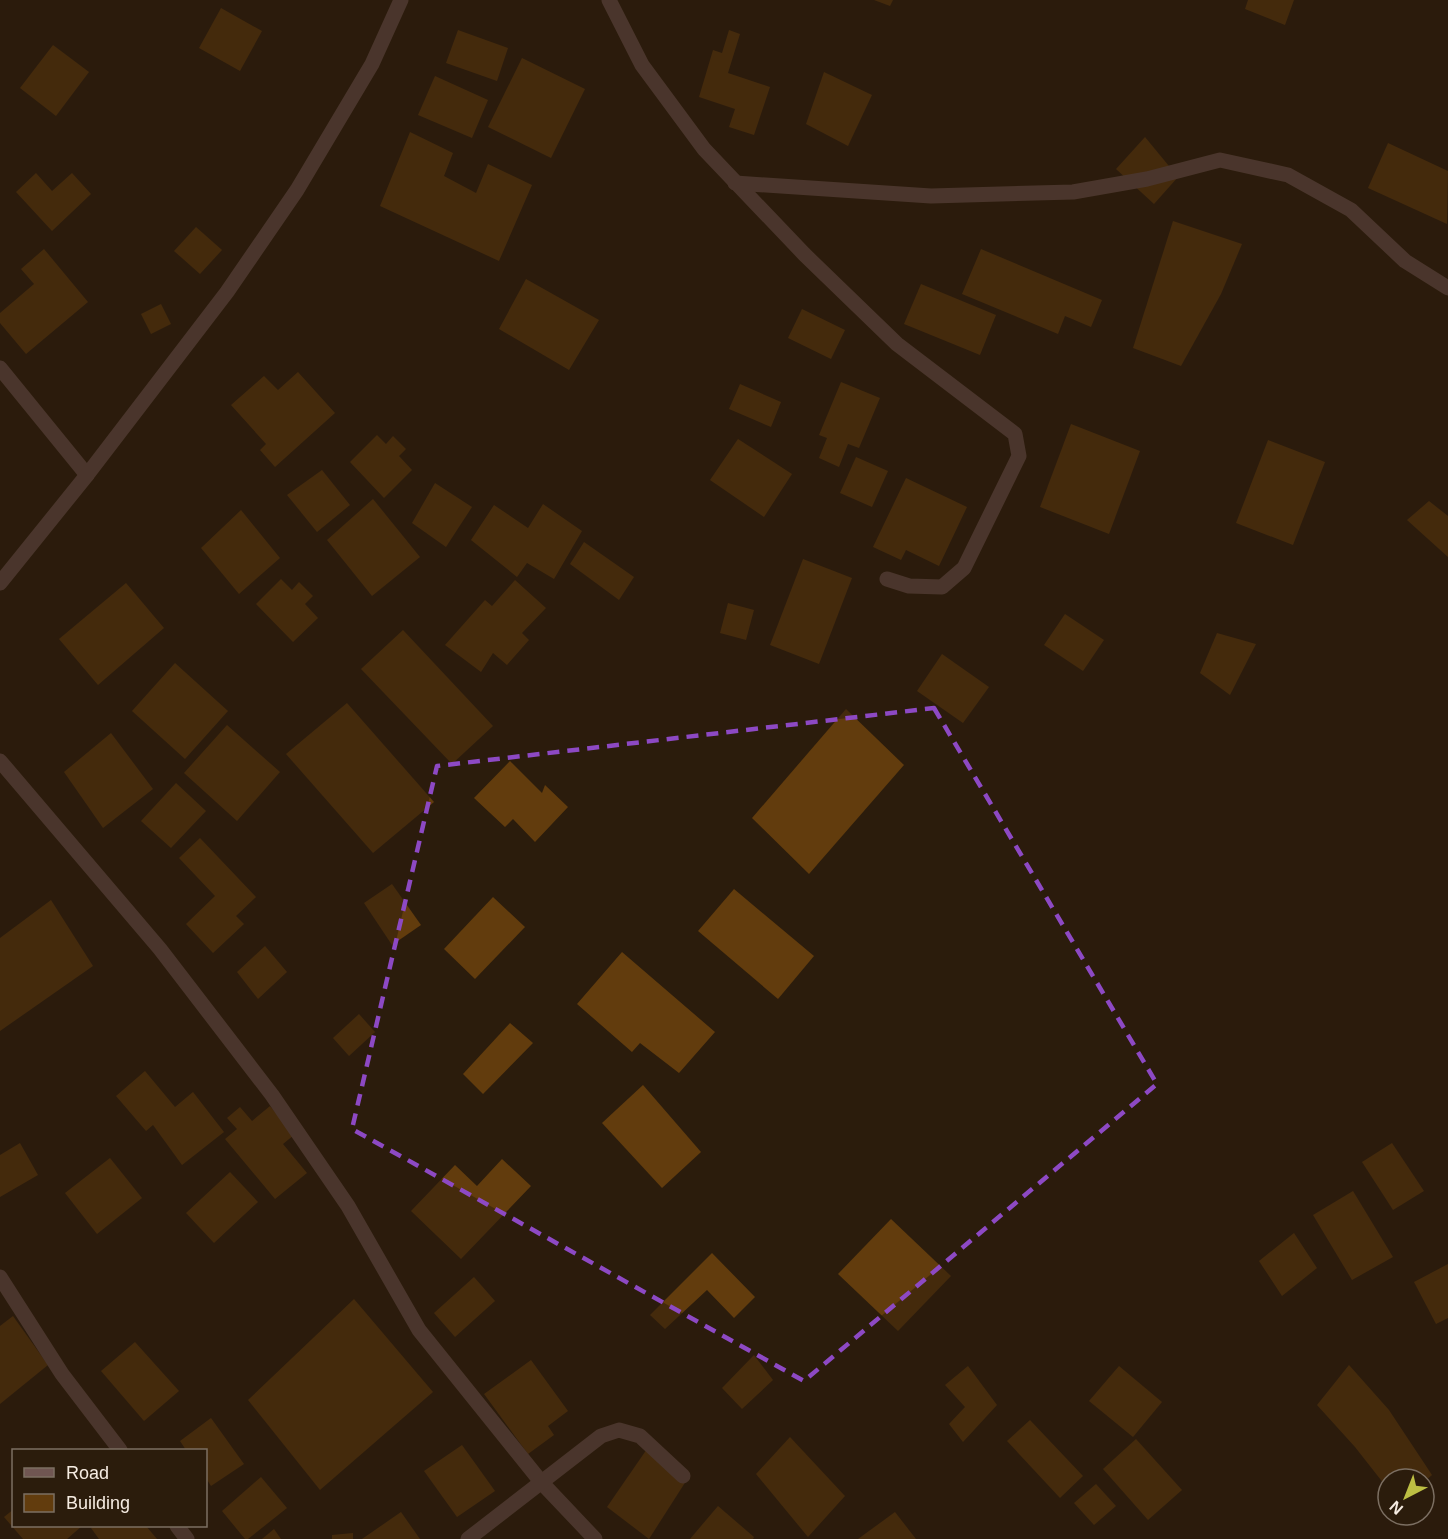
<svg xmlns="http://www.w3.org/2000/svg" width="1448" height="1539" viewBox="0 0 1448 1539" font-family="Arial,sans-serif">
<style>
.building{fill:#623c0d}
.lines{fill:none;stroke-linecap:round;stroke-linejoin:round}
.minor{stroke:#705652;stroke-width:15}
.marked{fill:none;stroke:#8d49c4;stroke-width:4.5;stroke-dasharray:12 8;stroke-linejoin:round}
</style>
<rect width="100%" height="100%" fill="#2b1c0c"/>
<g class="building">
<polygon points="874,0 893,0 890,6"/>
<polygon points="1248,0 1294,0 1285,25 1245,9"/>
<polygon points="221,8 262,31 240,71 199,48"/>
<polygon points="458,30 508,48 497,81 446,63"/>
<polygon points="729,30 740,34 728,73 770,87 754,135 729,127 735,109 699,97 713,50 722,53"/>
<polygon points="53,45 89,72 56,116 20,88"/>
<polygon points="522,58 585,89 551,158 488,127"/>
<polygon points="824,72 872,95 848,146 806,124"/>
<polygon points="435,76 488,100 472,138 418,115"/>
<polygon points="410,132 453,153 444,176 476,193 488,164 532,185 499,261 380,206"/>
<polygon points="1145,137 1178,177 1154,204 1116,169"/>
<polygon points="1388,143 1448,171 1447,224 1368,188"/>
<polygon points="36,173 52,191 72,173 91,194 52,231 16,192"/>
<polygon points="1173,221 1242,244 1221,294 1181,366 1133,348"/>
<polygon points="196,227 222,250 200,274 174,251"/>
<polygon points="44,249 88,302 26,354 0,323 0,313 34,284 21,269"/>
<polygon points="981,249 1102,300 1091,327 1065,316 1058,334 962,294"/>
<polygon points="526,279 599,320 569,370 499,329"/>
<polygon points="921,284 996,315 980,355 904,324"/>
<polygon points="161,304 171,324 151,334 141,314"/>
<polygon points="802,309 845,330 831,359 788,338"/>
<polygon points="298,372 335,413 275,467 260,450 266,444 231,405 264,376 278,390"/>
<polygon points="841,382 880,398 859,448 848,444 839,467 819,458 827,438 819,435"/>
<polygon points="740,384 781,402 771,427 729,409"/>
<polygon points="1071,424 1140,451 1109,534 1040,507"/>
<polygon points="377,435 386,444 393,436 406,449 399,456 412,470 384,498 350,462"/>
<polygon points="738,439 792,474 764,517 710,480"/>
<polygon points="1268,440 1325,462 1293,545 1236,523"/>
<polygon points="856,457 888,471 872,507 840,493"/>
<polygon points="322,470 350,505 317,532 287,495"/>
<polygon points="906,478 967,507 939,566 906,550 901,560 873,547"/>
<polygon points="435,483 472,507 446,547 412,523"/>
<polygon points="373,499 420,557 372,596 327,540"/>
<polygon points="1429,501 1448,516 1448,557 1407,520"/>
<polygon points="543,504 582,531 554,579 527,563 517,577 471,540 494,505 528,528"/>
<polygon points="241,510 280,558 239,594 201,548"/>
<polygon points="584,542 634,577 619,600 570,564"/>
<polygon points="803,559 852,578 819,664 770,645"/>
<polygon points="281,579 292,590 299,582 313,596 305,604 318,618 293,642 256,604"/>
<polygon points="515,580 546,608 522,633 529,640 507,665 493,653 481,672 445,645 485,600 492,606"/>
<polygon points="126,583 164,628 98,685 59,639"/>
<polygon points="728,603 754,610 746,640 720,633"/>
<polygon points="1065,614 1104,640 1083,671 1044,645"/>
<polygon points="403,630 493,726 452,764 361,669"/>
<polygon points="1217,633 1256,644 1230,695 1200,673"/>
<polygon points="942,654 989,687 963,723 917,691"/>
<polygon points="175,663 228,711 185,759 132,711"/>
<polygon points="347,703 434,802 373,853 286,754"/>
<polygon points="846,709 904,765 809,874 752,818"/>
<polygon points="227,725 280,772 237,821 184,773"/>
<polygon points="111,733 153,789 103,828 64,772"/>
<polygon points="510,761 542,793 545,785 568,807 535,842 513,819 505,827 474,798"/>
<polygon points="176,783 206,811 171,848 141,821"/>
<polygon points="200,838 256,897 236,916 244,924 213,953 186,924 215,896 179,858"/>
<polygon points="392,884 421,925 392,945 364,903"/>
<polygon points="734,889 814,956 778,999 698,931"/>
<polygon points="493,897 525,927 475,979 444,949"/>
<polygon points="51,900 93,966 0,1031 0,938"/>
<polygon points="265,946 287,972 258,999 237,972"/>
<polygon points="622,952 715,1032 679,1073 640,1043 632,1052 577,1004"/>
<polygon points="359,1014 375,1032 349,1056 333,1038"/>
<polygon points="510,1023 533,1043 483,1094 463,1074"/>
<polygon points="145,1071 175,1107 193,1092 224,1132 182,1165 153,1125 146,1131 116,1096"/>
<polygon points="643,1085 701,1152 662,1188 602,1123"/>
<polygon points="270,1106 294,1135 283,1144 307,1173 275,1199 225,1139 237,1129 227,1118 240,1107 252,1121"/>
<polygon points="20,1143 38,1175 0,1197 0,1155"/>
<polygon points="1392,1143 1424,1191 1393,1210 1362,1162"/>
<polygon points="110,1158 142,1198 97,1234 65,1193"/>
<polygon points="502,1159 531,1186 461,1259 411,1211 455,1165 477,1186"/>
<polygon points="230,1172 258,1202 214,1243 186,1213"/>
<polygon points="1353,1191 1393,1257 1352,1280 1313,1215"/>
<polygon points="891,1219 951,1276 898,1331 838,1274"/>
<polygon points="1294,1233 1317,1268 1282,1296 1259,1261"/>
<polygon points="712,1253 755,1297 734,1318 707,1290 665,1329 650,1315"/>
<polygon points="1448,1264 1448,1318 1436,1324 1414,1282"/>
<polygon points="474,1277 495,1301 455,1337 434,1313"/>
<polygon points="354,1299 433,1392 320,1490 248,1400"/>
<polygon points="13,1316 48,1365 0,1404 0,1326"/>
<polygon points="135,1342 179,1391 144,1421 101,1371"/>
<polygon points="754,1355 773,1380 742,1409 722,1388"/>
<polygon points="531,1360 568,1411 548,1426 554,1435 528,1454 484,1394"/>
<polygon points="1349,1365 1389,1410 1432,1475 1424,1482 1424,1479 1388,1479 1388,1489 1355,1447 1317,1405"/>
<polygon points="968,1366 997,1405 963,1442 949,1424 965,1407 945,1385"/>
<polygon points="1119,1366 1162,1402 1133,1437 1089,1401"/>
<polygon points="211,1418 244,1464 211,1486 206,1478 206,1450 186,1450 180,1441"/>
<polygon points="1030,1420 1083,1476 1060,1498 1007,1441"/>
<polygon points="790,1437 845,1496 808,1537 756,1474"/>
<polygon points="1136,1439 1182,1490 1148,1520 1103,1469"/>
<polygon points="462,1445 495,1491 457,1517 424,1471"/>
<polygon points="649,1446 688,1478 649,1539 607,1507"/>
<polygon points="261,1477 287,1508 248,1539 245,1539 222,1511"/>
<polygon points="1096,1484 1116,1506 1094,1525 1074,1503"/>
<polygon points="718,1506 754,1537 753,1539 690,1539"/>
<polygon points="14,1509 14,1526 82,1526 67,1539 23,1539 4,1517"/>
<polygon points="401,1512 420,1539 362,1539"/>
<polygon points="895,1512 916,1539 858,1539"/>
<polygon points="95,1526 146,1526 157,1539 99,1539 91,1528"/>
<polygon points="274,1529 281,1539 262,1539"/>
<polygon points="353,1533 353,1539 332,1539 332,1535"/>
</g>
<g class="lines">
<g class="minor">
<polyline points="609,0 642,65 704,149 804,254 897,344 1015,434 1019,456 964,568 942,587 909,586 887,579"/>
<polyline points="735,183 931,196 1073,192 1147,179 1220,160 1288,175 1351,210 1405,261 1448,288"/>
<polyline points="0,368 87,475"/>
<polyline points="0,583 87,475 227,292 297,190 372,64 401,0"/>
<polyline points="0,761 160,949 272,1095 348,1206 419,1330 542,1483 595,1539"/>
<polyline points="0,1277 62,1374 120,1450"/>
<polyline points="177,1526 187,1539"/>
<polyline points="468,1539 601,1436 619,1430 640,1436 683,1476"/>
</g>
</g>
<path d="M0 0H1448V1539H0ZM934 708 1157 1084 804 1381 352 1129 437 766Z" fill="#2b1c0c" fill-opacity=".55" fill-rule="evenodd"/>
<path class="marked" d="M934 708 1157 1084 804 1381 352 1129 437 766Z"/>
<rect x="12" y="1449" width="195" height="78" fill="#2b1c0c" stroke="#7c6f62" stroke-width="1.5"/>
<rect x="24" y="1468" width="30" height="9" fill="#705652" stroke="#7c6f62" stroke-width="1.5"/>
<text x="66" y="1479" font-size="18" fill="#f6ece2">Road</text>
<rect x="24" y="1494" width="30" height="18" fill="#623c0d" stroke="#7c6f62" stroke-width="1.5"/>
<text x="66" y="1509" font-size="18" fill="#f6ece2">Building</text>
<g transform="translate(1406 1497) rotate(222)"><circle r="28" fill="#2b1c0c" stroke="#7c6f62" stroke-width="1.5"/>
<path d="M0-4.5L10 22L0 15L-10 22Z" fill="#bdbf43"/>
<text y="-9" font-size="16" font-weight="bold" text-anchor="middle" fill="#f6ece2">N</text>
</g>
</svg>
